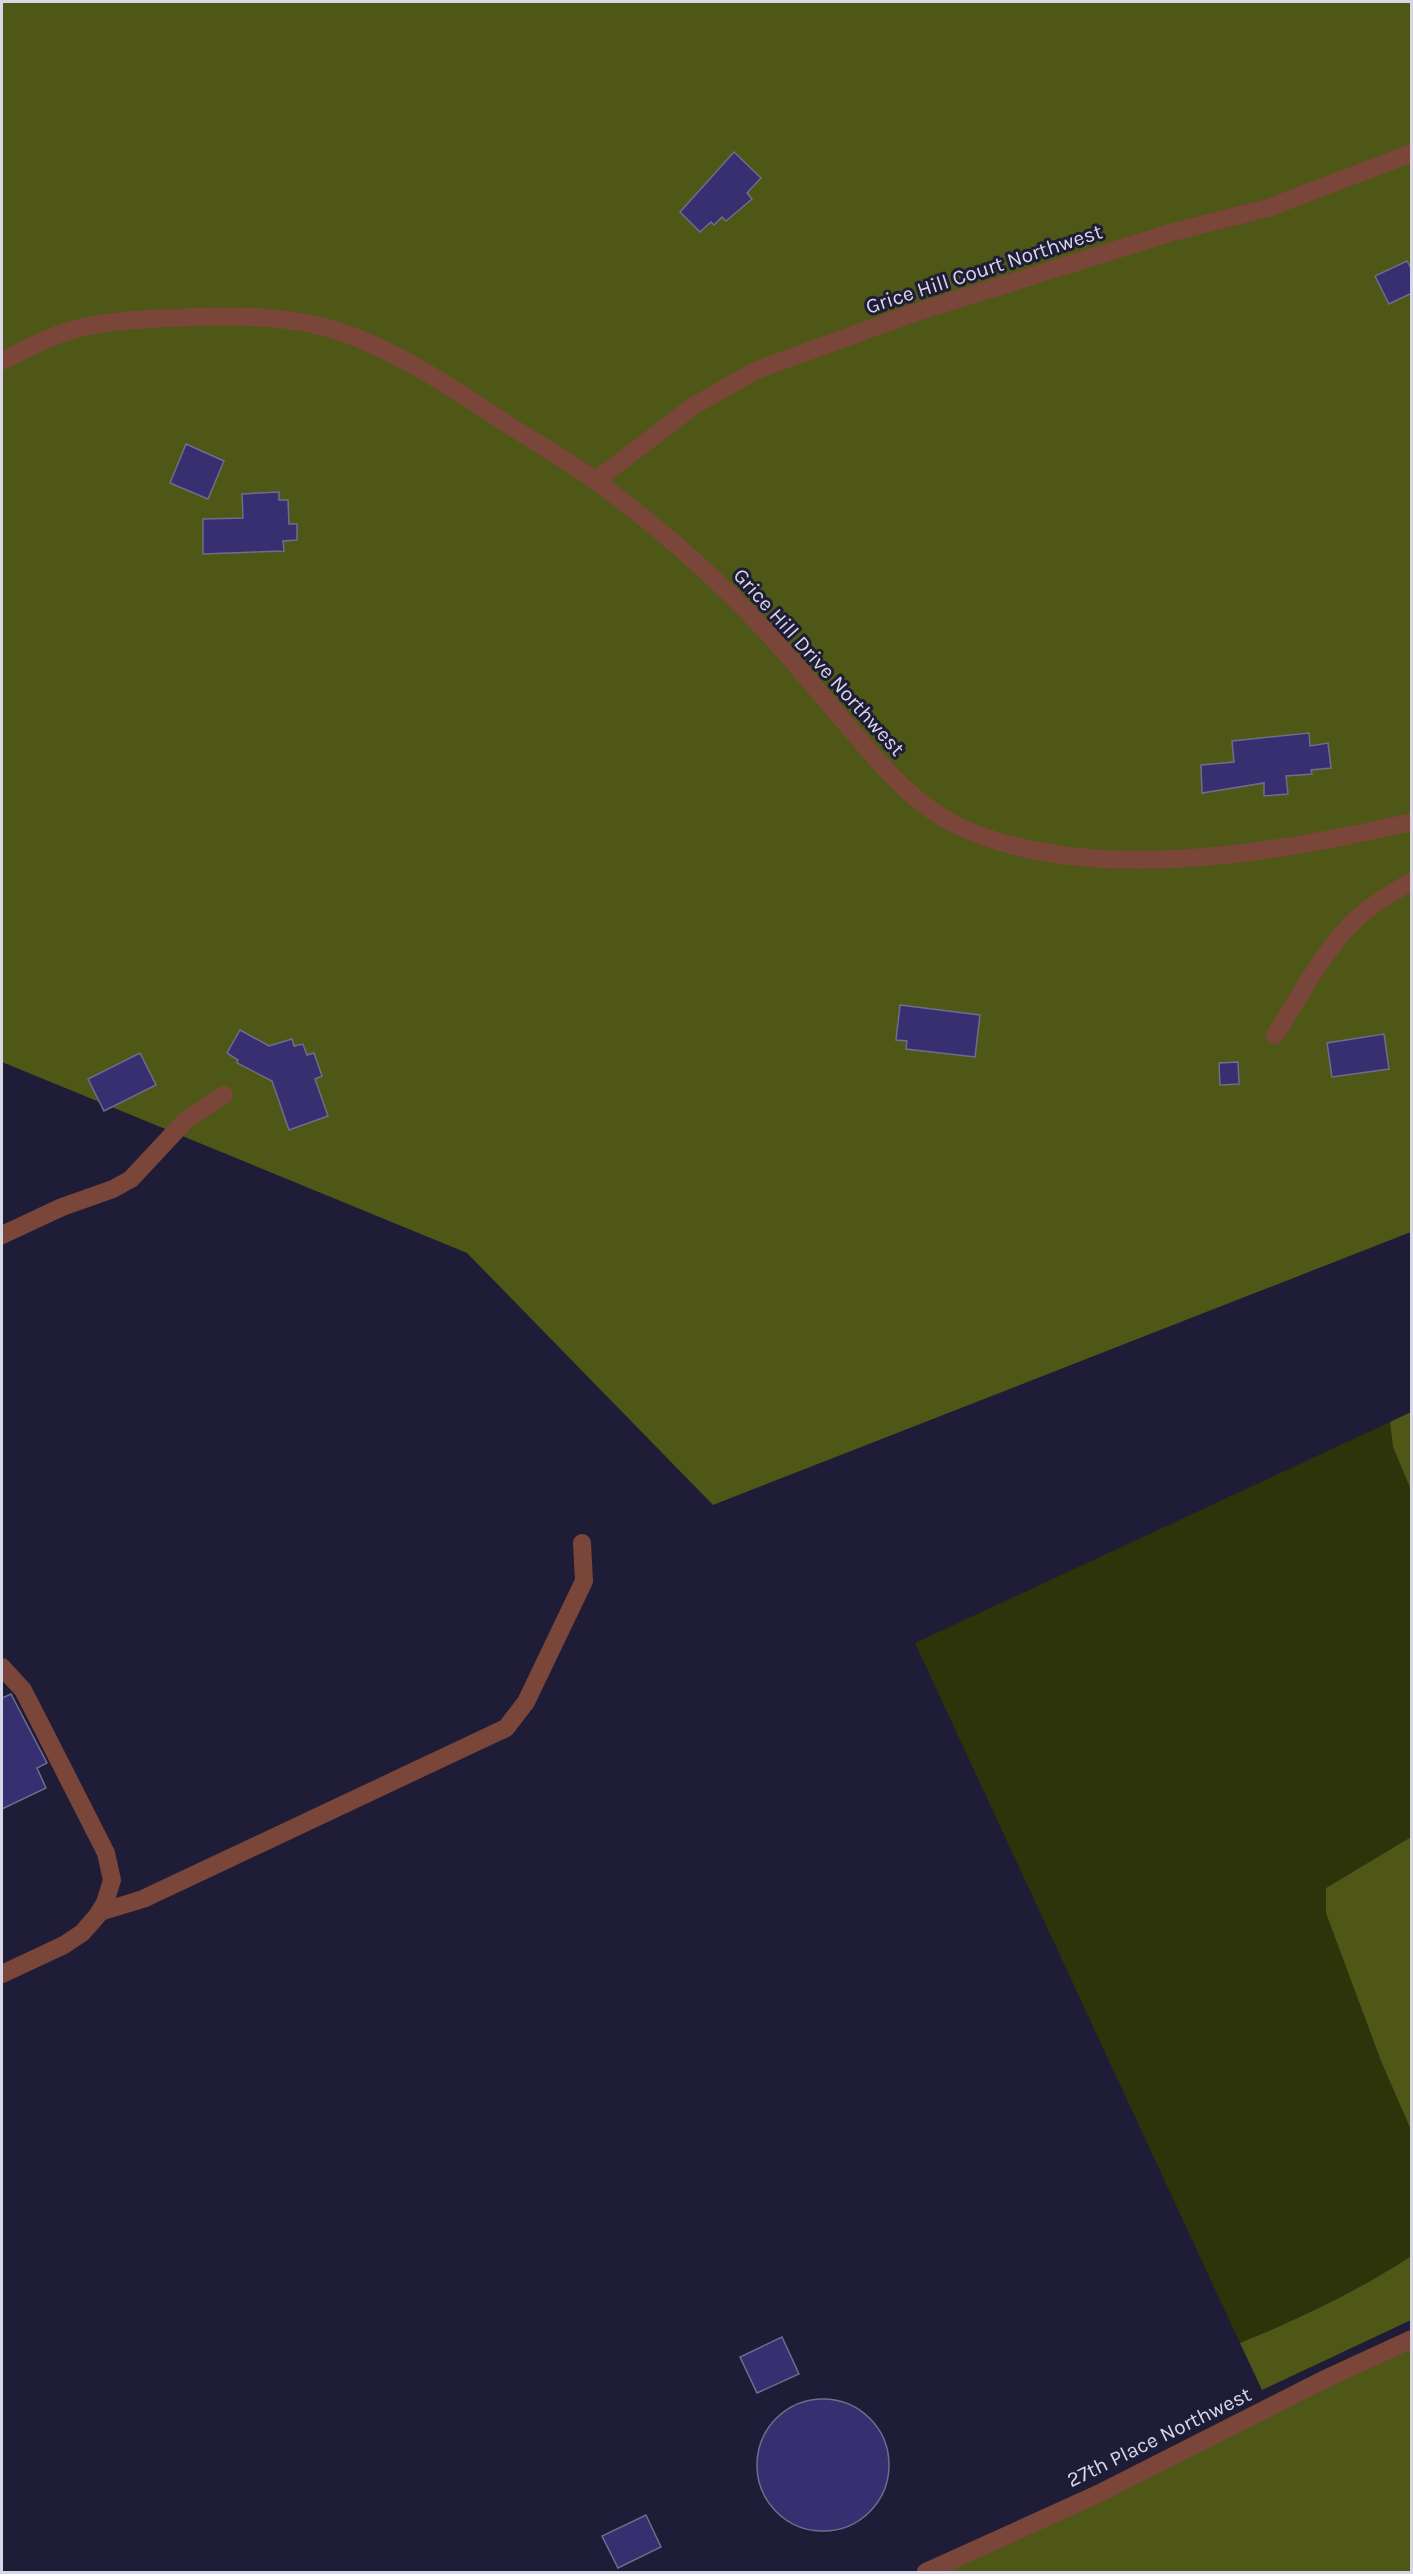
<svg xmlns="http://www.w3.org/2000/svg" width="1413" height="2574" viewBox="0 0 1413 2574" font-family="Karla,sans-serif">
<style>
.green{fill:#2e3409}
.forest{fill:#4e5716}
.building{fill:#382f70;stroke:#6e6d8c;stroke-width:1.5}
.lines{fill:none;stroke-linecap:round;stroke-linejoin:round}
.minor{stroke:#7a4639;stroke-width:18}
.labels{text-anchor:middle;stroke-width:6;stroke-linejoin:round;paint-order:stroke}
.street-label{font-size:21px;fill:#d7d7e8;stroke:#1e1c36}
</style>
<rect width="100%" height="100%" fill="#1e1c36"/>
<path class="green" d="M1390 1422 1393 1447 1411 1490V1837L1326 1888V1912L1381 2061 1411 2130V2256C1358 2291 1299 2319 1240 2343L915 1643Z"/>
<g class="forest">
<polygon points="2,2 1411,2 1411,1232 713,1505 467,1253 2,1062"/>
<polygon points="1411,1412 1411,1490 1393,1447 1390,1422"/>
<polygon points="1411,1837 1411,2130 1381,2061 1326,1913 1326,1888"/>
<path d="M1411 2256V2320L1262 2390 1240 2343C1299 2319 1358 2291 1411 2256Z"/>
<polygon points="1411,2343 1411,2572 916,2572"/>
</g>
<g class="building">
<polygon points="734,152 761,178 747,193 752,199 726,221 722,217 714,225 711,222 700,232 680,212"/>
<polygon points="1407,261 1412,270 1412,293 1389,304 1375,276"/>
<polygon points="186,444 224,461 208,499 170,483"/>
<polygon points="279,492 279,500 288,500 289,524 297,524 297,540 283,541 284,551 203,554 203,519 243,518 242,494"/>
<polygon points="1309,733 1310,746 1328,743 1331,768 1311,770 1312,774 1286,776 1288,794 1264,796 1264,783 1202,793 1201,765 1234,762 1232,741"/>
<polygon points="900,1005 980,1015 975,1057 906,1049 907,1041 896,1040"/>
<polygon points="240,1030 269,1046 292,1039 294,1046 303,1044 307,1055 314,1053 322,1076 315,1079 328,1116 289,1130 272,1081 237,1063 238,1060 227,1053"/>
<polygon points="1384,1034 1389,1069 1332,1077 1327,1043"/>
<polygon points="140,1053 156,1085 104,1111 88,1079"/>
<polygon points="1238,1062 1239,1084 1220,1085 1219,1063"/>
<polygon points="11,1694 47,1763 37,1768 46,1788 2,1809 2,1698"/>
<polygon points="782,2337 799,2374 757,2393 740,2357"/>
<circle cx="823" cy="2465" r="66"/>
<polygon points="646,2515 661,2547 618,2568 602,2536"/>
</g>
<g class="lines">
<g class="minor">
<path d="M2 361C26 349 50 336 76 329 106 321 140 319 172 318 234 315 296 314 355 337 415 361 468 399 523 434 548 450 574 465 597 482 656 525 711 573 761 626 791 658 818 691 846 724 880 763 911 803 958 826 1088 887 1277 853 1412 822"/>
<polyline points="595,481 695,405 757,370 914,313 1173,232 1268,208 1412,153"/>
<path d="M1275 1035C1296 1002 1324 951 1351 924 1369 906 1390 894 1412 881"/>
<polyline points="2,1235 62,1207 113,1189 131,1179 186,1120 224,1095"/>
<polyline points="2,1667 23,1690 43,1729 106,1853 112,1880 105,1903 97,1916 82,1933 64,1945 2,1974"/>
<polyline points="100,1912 143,1899 506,1728 526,1702 584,1581 582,1543"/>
<polyline points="926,2572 1098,2494 1323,2380 1412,2339"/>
</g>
</g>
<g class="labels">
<g class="street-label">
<text transform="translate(984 269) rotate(-18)" y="7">Grice Hill Court Northwest</text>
<text transform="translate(819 662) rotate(48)" y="7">Grice Hill Drive Northwest</text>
<text transform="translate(1159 2437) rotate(-26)" y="7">27th Place Northwest</text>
</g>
</g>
<rect width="1413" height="2574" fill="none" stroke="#d7d7e8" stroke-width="6"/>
</svg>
